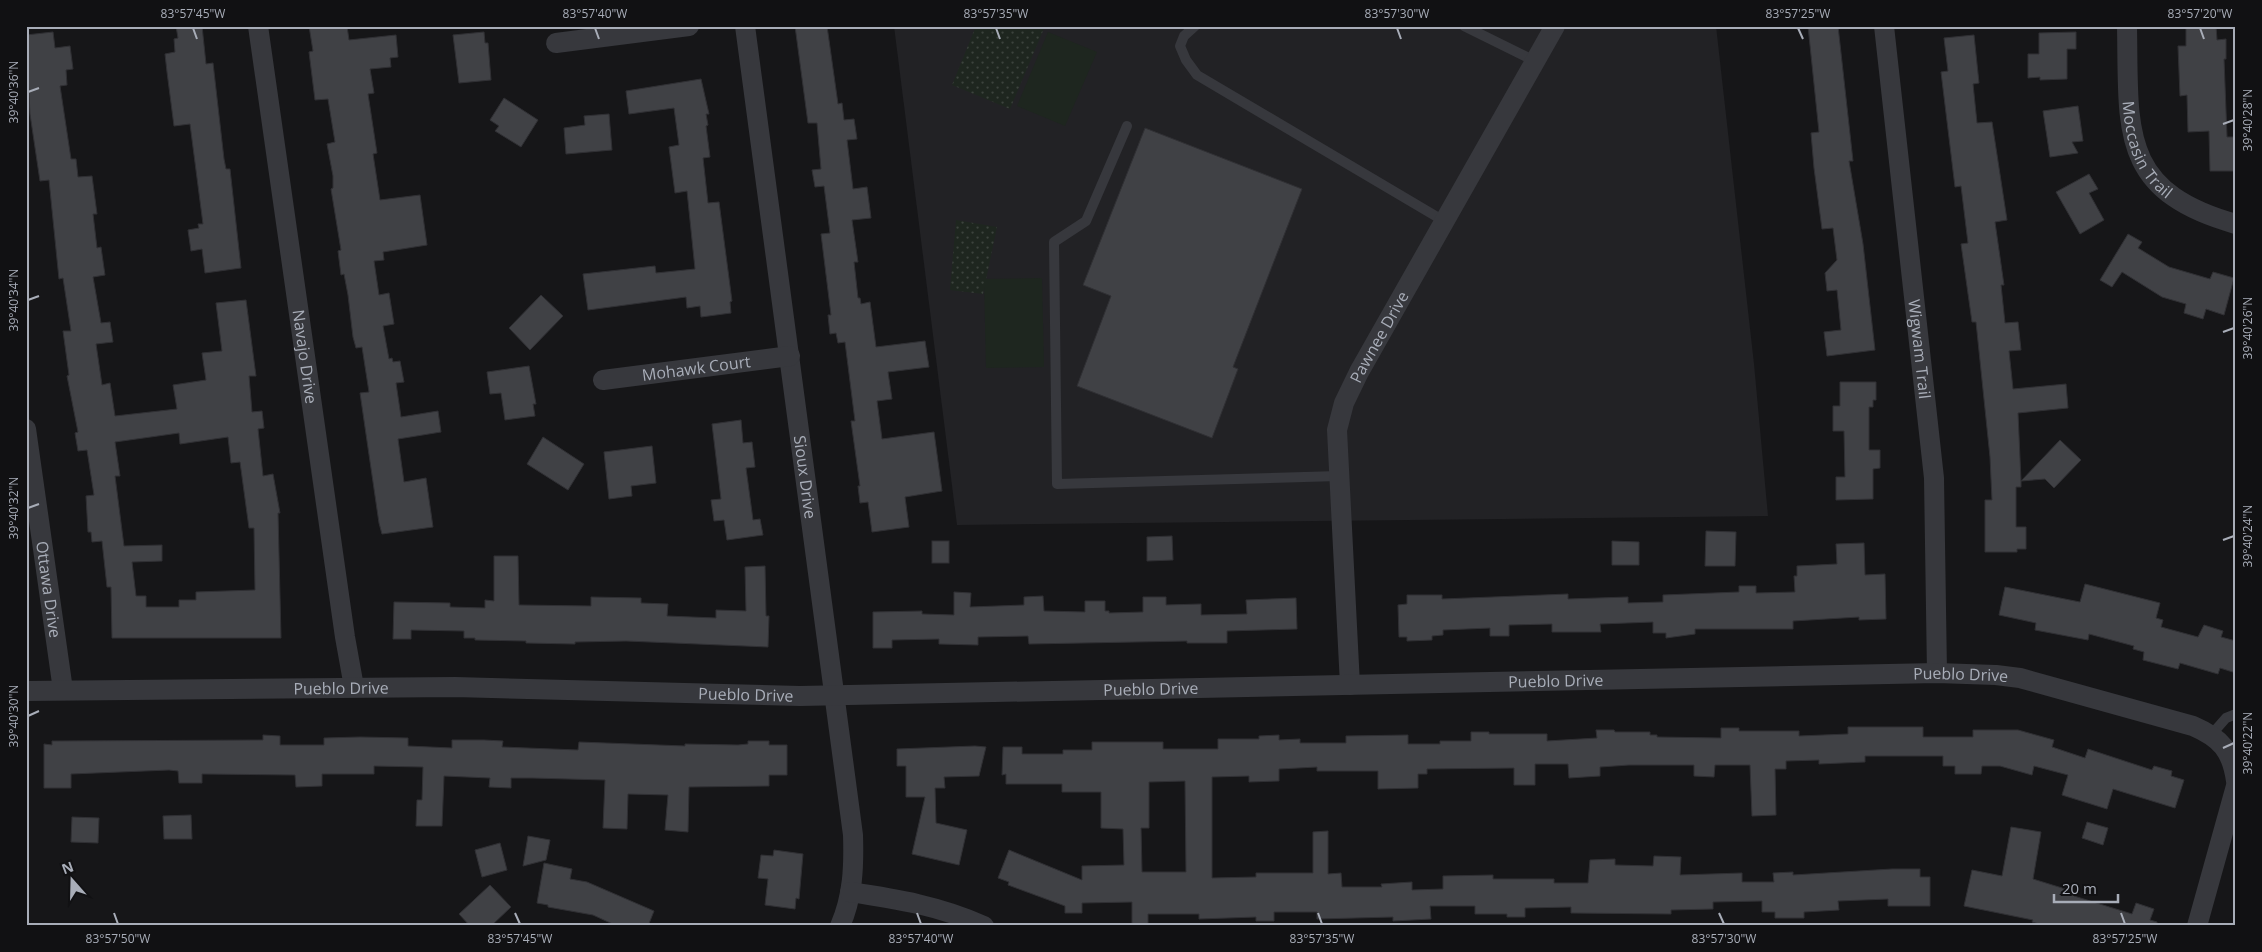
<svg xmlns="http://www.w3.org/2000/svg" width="2262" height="952" viewBox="0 0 2262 952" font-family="'Open Sans',sans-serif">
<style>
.built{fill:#222225}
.grass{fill:#1e261f}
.park{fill:url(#park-dots)}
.building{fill:#404145;stroke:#303034;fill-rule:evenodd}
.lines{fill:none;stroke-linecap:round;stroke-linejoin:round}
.lane{stroke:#37383d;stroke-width:10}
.street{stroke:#37383d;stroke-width:20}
.ticks{fill:none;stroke:#a8adb8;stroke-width:2}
.labels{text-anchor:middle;stroke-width:4;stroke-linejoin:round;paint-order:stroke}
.street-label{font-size:16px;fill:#a8adb8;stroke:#111113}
.neatline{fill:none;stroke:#a8adb8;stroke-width:2}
.ticks-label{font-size:12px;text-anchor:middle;fill:#a8adb8}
</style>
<defs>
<pattern id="park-dots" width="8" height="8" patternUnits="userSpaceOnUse" patternTransform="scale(1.25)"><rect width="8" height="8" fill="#1e261f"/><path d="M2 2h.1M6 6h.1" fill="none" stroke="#3c433d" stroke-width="1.8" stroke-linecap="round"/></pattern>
</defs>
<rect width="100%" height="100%" fill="#161618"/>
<polygon class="built" points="894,26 1716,26 1754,364 1768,516 957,525"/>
<g class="grass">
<polygon points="1048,32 1097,52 1065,126 1017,106"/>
<polygon points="1042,278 1044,367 986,368 984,279"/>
</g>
<g class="park">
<polygon points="976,26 1045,26 1010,109 952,85"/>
<polygon points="956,220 997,227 983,294 950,290"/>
</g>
<g class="building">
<polygon points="176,26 202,26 206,64 213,63 224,159 226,169 230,169 241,268 205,273 202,249 191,251 188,230 199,228 198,224 203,224 190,124 174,126 167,72 165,54 175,52 174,39 178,38"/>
<polygon points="309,26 347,26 349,40 396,35 398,57 390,58 391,67 370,69 374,93 368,94 377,153 373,154 380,200 420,195 427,245 383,252 384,260 374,261 379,295 389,293 394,324 383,326 389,359 392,358 393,362 400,361 404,382 396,383 401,417 438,411 441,432 398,439 404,482 426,478 433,527 382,534 379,523 360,393 369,392 362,347 356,348 353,337 348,295 344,274 341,275 338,251 341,250 331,189 333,188 333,176 327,144 335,142 328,99 315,100 309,52 313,51"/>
<polygon points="795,26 827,26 838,104 842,103 844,120 854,119 857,139 847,140 853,189 867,187 871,218 852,220 858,262 854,262 858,298 860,298 861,304 870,302 876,347 925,341 929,367 888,372 892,399 877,401 882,439 934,432 942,491 905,497 909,527 872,532 868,502 860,503 858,486 860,486 851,421 855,421 845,342 838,343 836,333 830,334 828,315 831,315 821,234 830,233 824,186 815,187 812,170 821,169 817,123 808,123"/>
<polygon points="1808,26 1838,26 1853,161 1849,161 1863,244 1875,350 1827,356 1824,332 1841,330 1837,290 1827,291 1825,273 1837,260 1833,228 1822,229 1814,168 1811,133 1819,132"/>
<polygon points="2186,26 2216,26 2217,40 2226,39 2226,59 2224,59 2227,137 2236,137 2236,171 2210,171 2209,131 2188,132 2187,95 2180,96 2178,46 2186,46"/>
<path d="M53 32 55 48 70 46 73 69 66 70 67 85 60 86 71 159H76L78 177 92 176 97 214H93L97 248 101 247 105 275 93 277 101 323 110 322 113 342 96 344 102 385 110 383 115 416 177 409 173 385 206 380 202 353 222 351 216 303 246 300 256 376H249L252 412 262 411 264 428 258 429 263 476 273 474 280 513H278L281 638H112L111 587H107L102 541 92 542 91 532H88L86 496 94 495 87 450 78 451 75 433 78 432 67 376 69 375 63 331H71L63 278 59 279 49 180 40 181 30 114 26 35ZM179 433 180 444 228 437 231 463 240 462 249 528H254L255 590 196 592V600H179V607H146V596H136L132 562 162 561V545L124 546 115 476H120L115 442Z"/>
<polygon points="484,32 485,43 488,43 491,80 459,83 453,35"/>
<polygon points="2076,32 2076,49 2067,49 2067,79 2040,80 2040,77 2028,78 2028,54 2039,54 2039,33"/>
<polygon points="1974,35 1979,83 1973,84 1977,123 1992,122 2007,220 1995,222 2004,285 2001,285 2005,323 2018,322 2021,350 2009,351 2013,389 2066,384 2068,408 2018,413 2021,481 2021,487 2016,487 2016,527 2026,527 2026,549 2017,549 2017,552 1985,552 1985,500 1992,500 1990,457 1976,322 1972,322 1961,244 1968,243 1961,186 1955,187 1941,72 1948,71 1944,38"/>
<polygon points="701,79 709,114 706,114 708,125 706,126 710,157 703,158 708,203 719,202 732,301 730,302 731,313 701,317 700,306 687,308 686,297 588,310 583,274 655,266 656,273 695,269 687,191 675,193 669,147 679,145 674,108 629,114 626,91"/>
<polygon points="504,98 538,120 521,147 495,131 499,126 490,120"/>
<polygon points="2078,106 2083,141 2072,142 2078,153 2050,157 2043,111"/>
<polygon points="609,114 612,150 566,154 564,128 585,125 584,116"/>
<polygon points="1145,128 1302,189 1233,367 1238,369 1212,438 1077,386 1111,296 1083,285"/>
<polygon points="2089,174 2098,189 2089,193 2104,220 2080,234 2056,192"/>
<polygon points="2128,234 2142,242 2138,248 2169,267 2210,279 2213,272 2234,278 2224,315 2206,309 2203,319 2184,313 2186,304 2162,297 2122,272 2112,287 2100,280"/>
<polygon points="541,295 563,316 530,350 509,328"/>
<polygon points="529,366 536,404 533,404 535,416 505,420 501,393 490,394 487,372"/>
<polygon points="1840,382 1876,382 1876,400 1873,400 1873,407 1869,407 1869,450 1880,450 1880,468 1873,469 1873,499 1836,500 1836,477 1845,477 1844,431 1833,431 1833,406 1840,406"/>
<polygon points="741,420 743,443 752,442 755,467 746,468 753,520 760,519 763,535 727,540 724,520 714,521 711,500 721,499 712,424"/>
<polygon points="543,437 584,464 568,490 527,464"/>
<polygon points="2060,440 2081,460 2054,488 2045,479 2021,481"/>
<polygon points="652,446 656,483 631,486 632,496 609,499 604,452"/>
<polygon points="1706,531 1736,532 1735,566 1705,566"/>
<polygon points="1172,536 1173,560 1147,561 1147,537"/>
<rect x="932" y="541" width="17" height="22"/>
<polygon points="1612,541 1639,542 1639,565 1612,565"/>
<polygon points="1864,543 1865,575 1885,574 1886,619 1859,620 1859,617 1793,621 1793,629 1695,629 1695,634 1666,638 1666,633 1653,633 1653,622 1600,624 1601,632 1552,632 1552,624 1509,625 1509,636 1490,636 1490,628 1443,630 1443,635 1432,636 1432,640 1407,641 1407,637 1399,637 1398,605 1407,604 1407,595 1442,595 1442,599 1568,594 1568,599 1628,597 1628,603 1663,602 1663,595 1739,592 1739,586 1756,586 1756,593 1795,592 1794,576 1797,576 1797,566 1837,564 1836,544"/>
<polygon points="494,556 518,556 519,605 591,606 591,597 641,598 641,603 668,604 667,616 716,618 716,610 746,611 745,567 765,566 766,616 769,616 768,647 626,641 575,642 575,644 526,643 526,641 475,640 475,638 464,638 464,631 411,630 411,639 393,639 394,602 450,603 450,607 485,608 485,600 494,601"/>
<polygon points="2085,584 2160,603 2156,618 2163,620 2161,627 2198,637 2204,625 2223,631 2221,637 2236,641 2236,673 2220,668 2218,674 2180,663 2178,669 2143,660 2144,652 2133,649 2134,646 2089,634 2088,640 2035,630 2036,623 1999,615 2005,587 2080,602"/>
<polygon points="954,592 971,593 970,607 1024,605 1024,597 1043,596 1044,611 1085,612 1085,601 1105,601 1105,611 1109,611 1109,613 1143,612 1143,597 1166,597 1166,605 1201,604 1201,615 1247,614 1246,600 1296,598 1297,629 1227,631 1227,643 1187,643 1187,641 1029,644 1028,636 978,637 978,645 939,644 939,639 892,640 892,648 873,648 873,612 922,611 922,614 954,615"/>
<path d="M1848 727H1923V737H1973V730H2018L2054 740 2052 747 2085 758 2088 749 2152 770 2154 766 2172 771 2171 776 2184 780 2175 808 2113 789 2107 809 2062 795 2068 775 2034 766 2032 775 2000 766H1982L1981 774H1955V766H1943V756H1865V762L1819 764V760L1786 761V769H1775L1776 815 1752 816 1750 765H1715L1714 777 1694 776V765H1629L1600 767V776L1569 778 1568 764H1535V785H1514V768L1427 769V774H1418V788L1378 789V771H1317V767L1279 769V781L1249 782V776L1212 777V878L1256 877V873H1313V832L1328 831V874L1341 873 1342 887H1382L1381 884 1412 882V890L1443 889V876L1493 875V879H1554V883H1588L1590 860 1615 859V865L1653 866 1654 856 1681 857 1680 875 1742 873V882H1774L1773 873 1793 872V875L1892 869H1920V877H1930V906H1888V899L1838 901 1839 910 1804 912V918H1775V912H1762V901L1713 902V909L1671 910V914L1571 913V907L1525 908V917H1507V914H1475V906H1430L1431 919 1393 921V917L1317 919V912H1274V921H1256V917L1199 919V914H1148V924H1132V902L1082 903V913H1065V906L1008 885 1009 882 998 878 1009 850 1082 880V866L1124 865 1123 829 1101 828V792H1062V784H1006V774L1002 775 1003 747H1022V754H1063V750H1092V742H1163V749H1218V739H1259V736L1279 735V740L1300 739V743H1346V736L1408 735V744H1440V741H1471V732H1489V734H1547V741L1597 738 1596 730H1614L1615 732H1650V735H1657V737L1721 738V728H1739V731H1799V736L1848 734ZM1185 781 1186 872H1142L1141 828H1149V782Z"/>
<polygon points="263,735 280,736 280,745 324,745 324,738 360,737 408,738 408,746 452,748 452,740 484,740 503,741 502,747 578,750 579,742 685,746 685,744 738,745 748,744 748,741 769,741 769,745 787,745 787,775 769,775 769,786 689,787 688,832 665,830 668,795 628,794 627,829 603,828 605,780 532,778 511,778 511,788 489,787 490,778 444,776 442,826 416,826 417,800 422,800 423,767 374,766 374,774 322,774 322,786 296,787 295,775 202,774 202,783 179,783 178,771 169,770 71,774 71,788 44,788 44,744 52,745 52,741 263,740"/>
<polygon points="975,746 986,747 979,776 944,777 945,788 935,788 936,823 967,830 959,865 912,854 925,797 906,797 906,766 897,766 897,749"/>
<polygon points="191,815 192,839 164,839 163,816"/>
<polygon points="72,817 99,818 98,843 71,842"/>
<polygon points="2087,822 2108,828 2103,845 2082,838"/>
<polygon points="2011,827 2041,832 2033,879 2075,892 2074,896 2132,914 2136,903 2154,909 2150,920 2157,922 2157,926 2046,926 2032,922 2033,920 1964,906 1972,870 2002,876"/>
<polygon points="528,836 550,840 546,860 523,866"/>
<polygon points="500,843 507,870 482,877 475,850"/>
<polygon points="774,850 803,854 799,899 796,898 795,909 765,905 768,879 758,878 761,855 773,856"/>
<polygon points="544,863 572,869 570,879 587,882 654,911 648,926 617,926 593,915 548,907 548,905 537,903"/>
<polygon points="490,885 511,907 491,926 470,926 459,914"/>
</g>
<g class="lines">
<g class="lane">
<polyline points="1195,26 1184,36 1180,46 1186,60 1197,75 1444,221"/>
<polyline points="1464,26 1535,61"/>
<polyline points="1127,126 1086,221 1054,242 1057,484 1339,476"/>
<polyline points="2212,734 2226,718 2236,714"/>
</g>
<g class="street">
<path id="s1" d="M258 26 345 637 354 687"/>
<path id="s2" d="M745 26 853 835C854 866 853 897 840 926"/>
<path id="s3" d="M1884 26 1934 478 1937 673"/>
<path id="s4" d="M2127 26C2129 130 2118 191 2236 224"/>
<polyline points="556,43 689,26"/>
<path id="s5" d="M603 380 790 356"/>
<path id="s6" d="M26 429 63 690"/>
<path id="s7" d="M1350 685 1337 430 1344 403 1359 372 1555 26"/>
<path id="s8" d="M26 691 455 687 800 696 1937 673 1996 675 2020 678 2193 726C2221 738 2232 751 2236 781"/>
<path d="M850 892C897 899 940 906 984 926"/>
<polyline points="2197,926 2236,786"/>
</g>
</g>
<path class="ticks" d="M193 28 197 39M595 28 599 39M996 28 1000 39M1397 28 1401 39M1798 28 1803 39M2200 28 2204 39M28 92 39 88M2223 124 2234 120M28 300 39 296M2223 332 2234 328M28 508 39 504M2223 540 2234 536M28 716 39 711M2223 748 2234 743M114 913 118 924M515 913 520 924M917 913 921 924M1318 913 1322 924M1719 913 1724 924M2121 913 2125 924"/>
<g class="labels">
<g class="street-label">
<text dy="6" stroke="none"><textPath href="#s4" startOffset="128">Moccasin Trail</textPath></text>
<text dy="6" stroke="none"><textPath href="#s7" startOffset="358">Pawnee Drive</textPath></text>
<text dy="6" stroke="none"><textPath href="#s3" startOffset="325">Wigwam Trail</textPath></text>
<text dy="6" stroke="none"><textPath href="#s1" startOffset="334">Navajo Drive</textPath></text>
<text dy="6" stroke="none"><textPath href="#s5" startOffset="94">Mohawk Court</textPath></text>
<text dy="6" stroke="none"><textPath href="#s2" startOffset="455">Sioux Drive</textPath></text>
<text dy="6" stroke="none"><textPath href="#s6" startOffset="162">Ottawa Drive</textPath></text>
<text dy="6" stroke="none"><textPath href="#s8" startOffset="1935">Pueblo Drive</textPath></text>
<text dy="6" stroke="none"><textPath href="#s8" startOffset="1530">Pueblo Drive</textPath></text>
<text dy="6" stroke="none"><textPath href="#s8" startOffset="315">Pueblo Drive</textPath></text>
<text dy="6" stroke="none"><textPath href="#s8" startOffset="1125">Pueblo Drive</textPath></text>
<text dy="6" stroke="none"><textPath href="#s8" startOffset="720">Pueblo Drive</textPath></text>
</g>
</g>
<rect width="2262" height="952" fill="none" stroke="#111113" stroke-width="55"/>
<g transform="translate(72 880) rotate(340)" stroke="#111113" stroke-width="4" paint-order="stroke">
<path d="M0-4L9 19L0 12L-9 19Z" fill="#a8adb8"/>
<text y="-8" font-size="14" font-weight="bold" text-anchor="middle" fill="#a8adb8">N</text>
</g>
<path d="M2054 894v8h64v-8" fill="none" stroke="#a8adb8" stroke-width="2.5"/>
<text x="2062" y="894" font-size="15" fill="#a8adb8" stroke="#111113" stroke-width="4" paint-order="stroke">20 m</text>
<rect x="28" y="28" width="2206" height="896" class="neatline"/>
<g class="ticks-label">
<text x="193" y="18">83°57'45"W</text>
<text x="595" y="18">83°57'40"W</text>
<text x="996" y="18">83°57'35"W</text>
<text x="1397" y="18">83°57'30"W</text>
<text x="1798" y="18">83°57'25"W</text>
<text x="2200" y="18">83°57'20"W</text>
<text transform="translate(14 92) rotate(-90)" y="4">39°40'36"N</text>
<text transform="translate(2248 120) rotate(-90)" y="4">39°40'28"N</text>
<text transform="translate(14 300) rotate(-90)" y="4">39°40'34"N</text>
<text transform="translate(2248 328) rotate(-90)" y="4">39°40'26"N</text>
<text transform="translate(14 508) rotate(-90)" y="4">39°40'32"N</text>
<text transform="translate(2248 536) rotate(-90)" y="4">39°40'24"N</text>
<text transform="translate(14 716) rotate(-90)" y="4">39°40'30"N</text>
<text transform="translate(2248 743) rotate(-90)" y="4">39°40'22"N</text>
<text x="118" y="943">83°57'50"W</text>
<text x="520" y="943">83°57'45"W</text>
<text x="921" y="943">83°57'40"W</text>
<text x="1322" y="943">83°57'35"W</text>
<text x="1724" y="943">83°57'30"W</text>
<text x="2125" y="943">83°57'25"W</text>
</g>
</svg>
